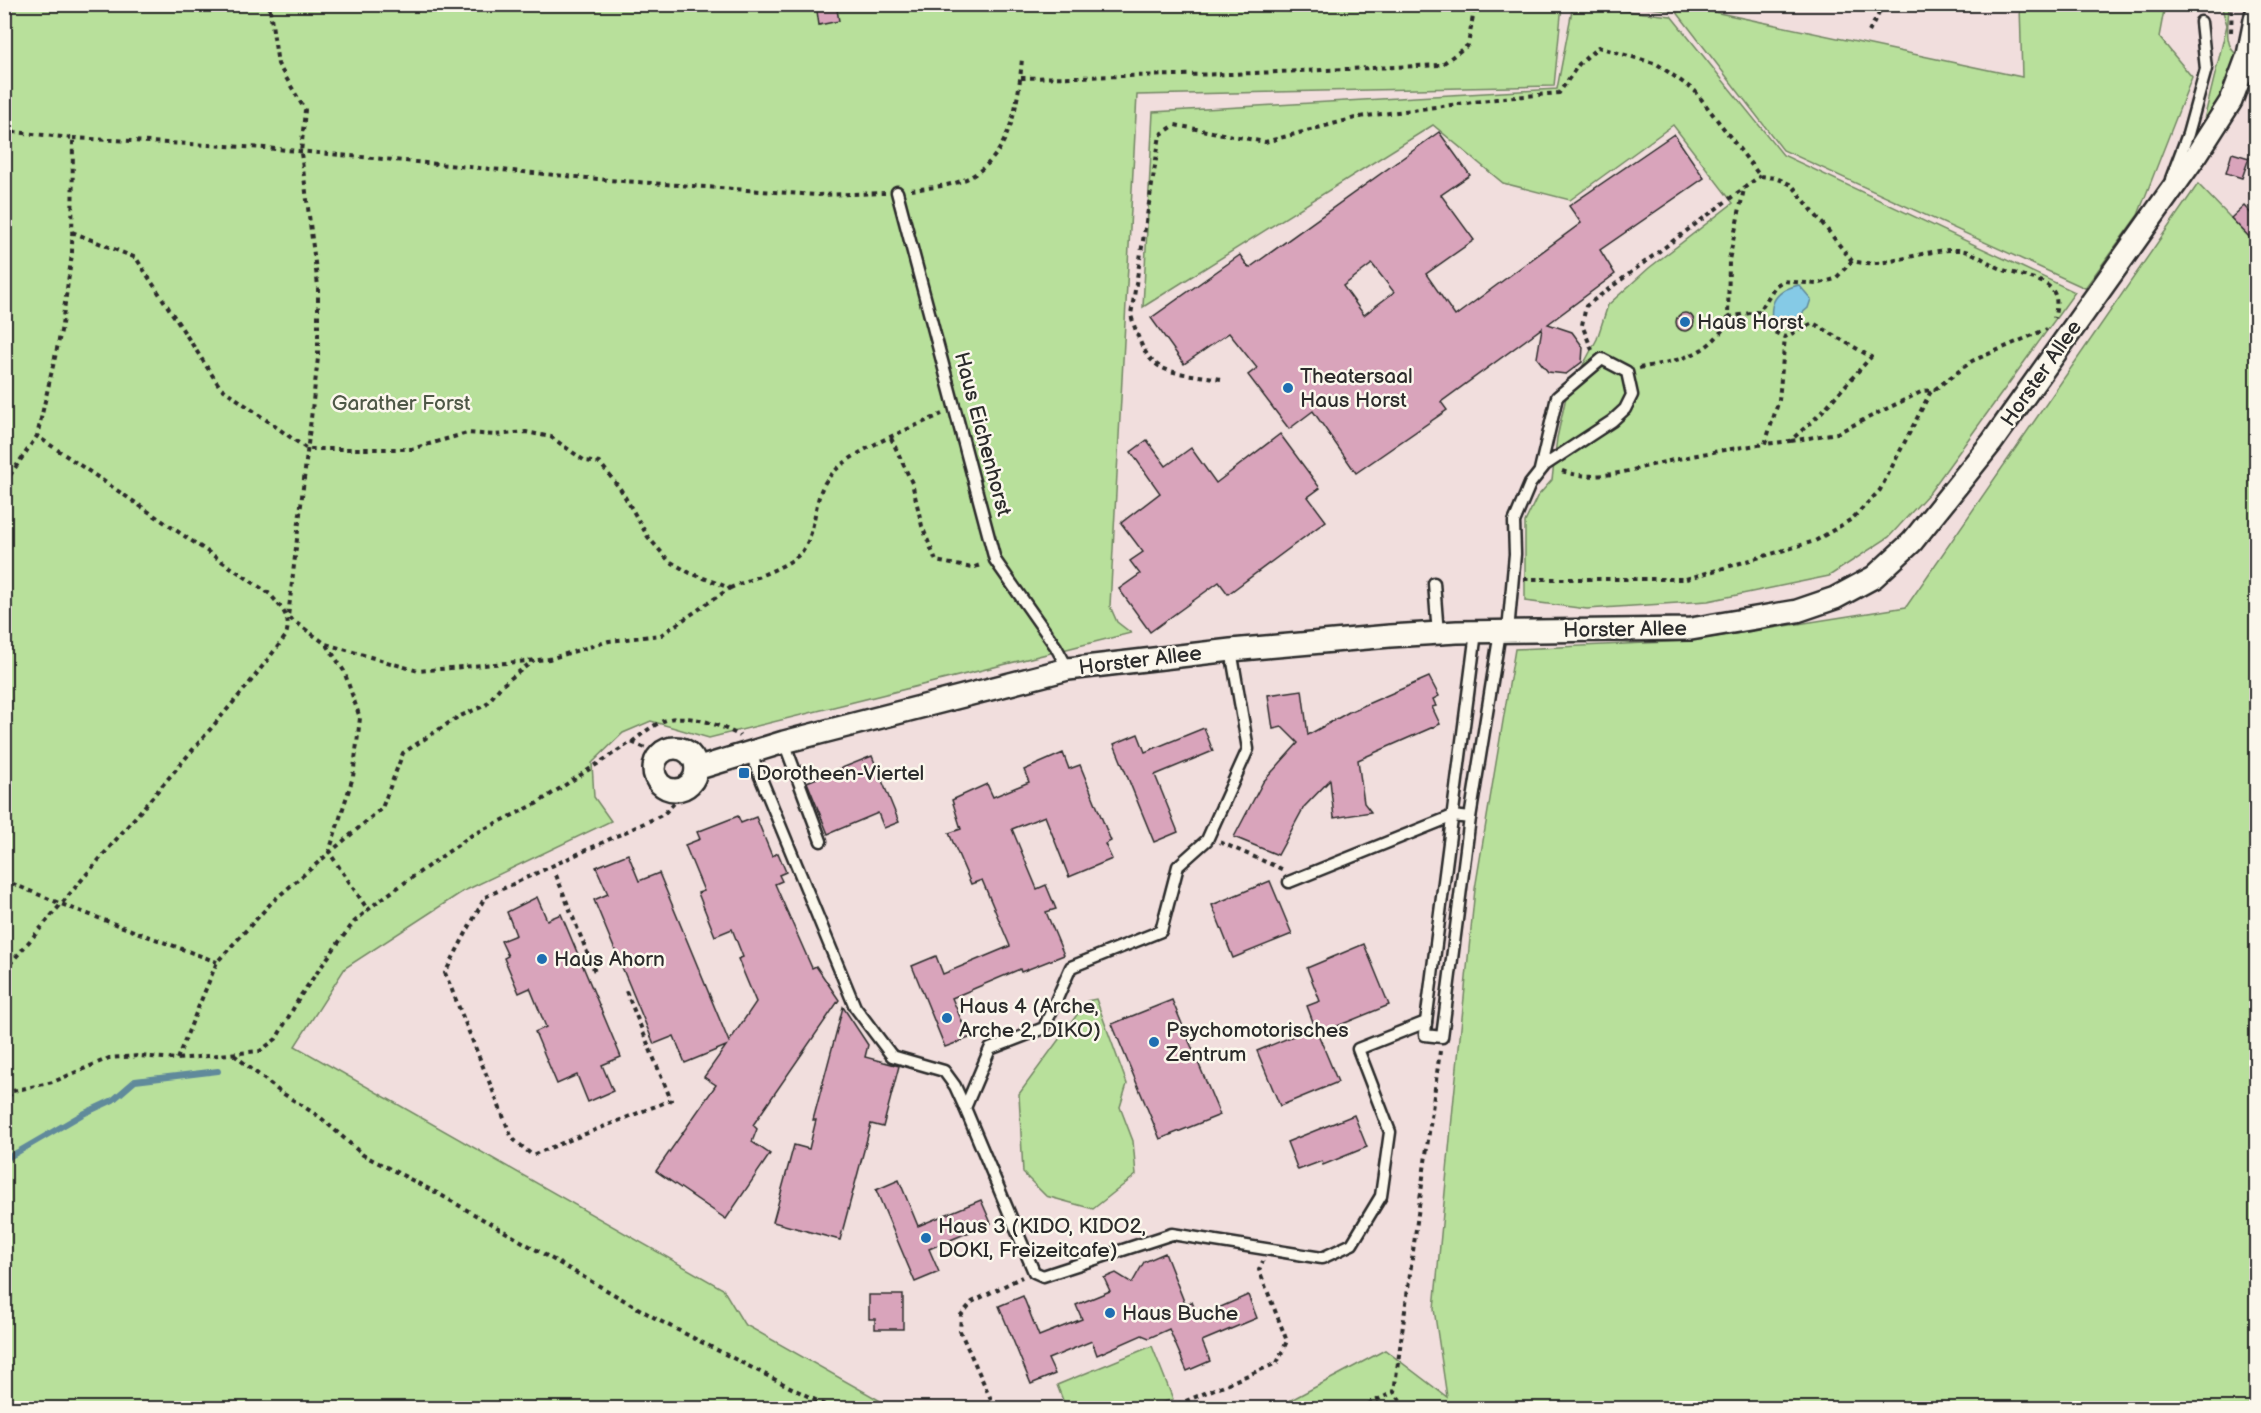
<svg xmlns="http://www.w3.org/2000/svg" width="2261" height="1413" viewBox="0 0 2261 1413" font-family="'Balsamiq Sans',sans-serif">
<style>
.green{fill:#b8e09b;stroke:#728663;stroke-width:1.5}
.water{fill:#85cae6;stroke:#618a9b;stroke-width:1.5}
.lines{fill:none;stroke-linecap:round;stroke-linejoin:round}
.stream{stroke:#618a9b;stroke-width:6}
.building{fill:#d9a4bb;stroke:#2b2b2b;stroke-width:1.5;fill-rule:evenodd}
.lane-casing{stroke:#2b2b2b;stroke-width:15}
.street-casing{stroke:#2b2b2b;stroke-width:26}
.path{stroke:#2b2b2b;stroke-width:4;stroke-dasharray:4.5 4.5;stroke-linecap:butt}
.lane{stroke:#fbf7ec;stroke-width:10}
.street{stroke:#fbf7ec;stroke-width:21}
.poi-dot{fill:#1f6fb2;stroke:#fbf7ec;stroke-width:2}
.labels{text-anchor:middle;stroke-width:5;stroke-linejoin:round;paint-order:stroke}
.poi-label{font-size:21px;fill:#2b2b2b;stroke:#fbf7ec;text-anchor:start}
.street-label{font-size:21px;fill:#2b2b2b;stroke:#fbf7ec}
.park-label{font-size:21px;fill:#4e5847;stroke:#fbf7ec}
</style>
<rect width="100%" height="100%" fill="#f1dedd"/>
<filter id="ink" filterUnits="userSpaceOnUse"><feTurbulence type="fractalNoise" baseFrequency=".0167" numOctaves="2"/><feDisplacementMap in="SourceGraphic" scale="12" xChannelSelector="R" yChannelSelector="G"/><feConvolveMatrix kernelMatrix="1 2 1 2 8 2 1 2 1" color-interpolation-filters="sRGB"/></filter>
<g filter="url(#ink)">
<g class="green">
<polygon points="4,5 1562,5 1554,86 1137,95 1110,606 1117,622 1131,633 709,738 651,721 623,733 592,763 594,797 611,821 462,892 345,968 295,1046 723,1289 744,1324 893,1408 5,1408"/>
<polygon points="1573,5 1671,16 1783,155 2075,292 1930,492 1889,537 1829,576 1708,601 1587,609 1525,601 1525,522 1537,497 1552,480 1557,438 1566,397 1597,339 1608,305 1649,268 1733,203 1673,125 1570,200 1503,183 1433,125 1143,307 1153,112 1557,89"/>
<polygon points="1626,5 1681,5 2022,77 2020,5 2165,5 2159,37 2192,77 2138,215 2085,288 1783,150 1676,11"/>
<path d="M2221 5H2229C2229 21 2222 47 2239 56L2229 91 2201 132 2227 25Z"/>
<polygon points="2198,184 2256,244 2256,1408 1276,1408 1385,1350 1447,1397 1434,1309 1453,1107 1475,889 1515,649 1689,641 1906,607"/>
<polygon points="1096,999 1127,1084 1120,1107 1133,1141 1136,1175 1093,1209 1046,1196 1023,1173 1019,1094 1087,1001"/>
<polygon points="1152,1346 1173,1399 1148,1408 1066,1408 1057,1385"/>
</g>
<path class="water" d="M1799 285 1811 299 1808 308 1787 326 1772 319C1769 299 1780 289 1799 285Z"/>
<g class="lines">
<polyline class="stream" points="4,1160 83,1114 113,1100 135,1081 218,1071"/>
</g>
<g class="building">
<polygon points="816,4 836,4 839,21 819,25"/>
<path d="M1439 132 1470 175 1441 195 1474 240 1426 274 1455 316 1581 223 1569 206 1674 134 1704 178 1600 250 1615 274 1548 324 1572 332 1583 347 1582 362 1566 374 1548 372 1537 358 1542 328 1441 402 1447 410 1356 473 1313 411 1289 429 1248 375 1257 368 1229 333 1184 364 1151 318 1240 255 1249 268ZM1372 264 1394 292 1364 315 1343 286Z"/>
<polygon points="2232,153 2249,158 2242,178 2226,173"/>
<polygon points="2244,206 2256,219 2256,244 2231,218"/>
<circle cx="1685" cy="322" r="9"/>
<polygon points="1280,434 1320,488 1308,497 1326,521 1228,594 1219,582 1150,632 1119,589 1140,574 1130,561 1143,552 1121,523 1160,493 1131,452 1147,440 1166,466 1191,448 1216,483"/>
<polygon points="1429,677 1439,696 1433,699 1436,706 1432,707 1440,724 1358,760 1364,803 1371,812 1334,818 1330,780 1304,807 1278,855 1234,837 1263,782 1298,743 1282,727 1273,729 1268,695 1302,690 1308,735 1349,712"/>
<polygon points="1204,728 1213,751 1155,775 1178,832 1154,842 1114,744 1138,734 1145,752"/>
<polygon points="1063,753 1069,769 1080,765 1111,841 1105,844 1112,859 1069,877 1045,816 1012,829 1037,889 1046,885 1056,909 1046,912 1064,955 1021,972 1020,969 952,998 969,1038 945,1047 912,966 936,956 943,974 1010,946 982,880 971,884 949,833 961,829 952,800 987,784 993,797 1029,782 1024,770"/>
<polygon points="872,756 899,822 884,828 878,813 828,834 807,782"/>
<polygon points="738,816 741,823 756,817 772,856 778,853 786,872 779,875 782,881 775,884 812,968 816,966 839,1000 753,1125 757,1129 752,1142 770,1154 726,1219 656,1171 716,1085 704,1077 726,1046 685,1063 674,1036 654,1044 594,900 608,894 596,867 628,854 639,881 659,873 729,1042 756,1002 738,959 743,957 732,929 715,936 698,893 704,891 685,845 700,839 697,832"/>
<polygon points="1270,881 1292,934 1233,958 1212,905"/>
<polygon points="537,897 547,920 561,914 621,1057 602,1065 613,1091 588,1102 577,1075 557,1084 535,1032 546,1027 530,988 519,993 504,958 508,956 501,941 516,935 507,912"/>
<polygon points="1364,944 1389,1005 1318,1034 1338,1082 1280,1106 1257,1051 1315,1027 1307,1006 1320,1001 1307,968"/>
<polygon points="1172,1000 1220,1115 1160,1139 1112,1024"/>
<polygon points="843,1007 868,1045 865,1057 899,1066 883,1127 871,1124 840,1240 773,1222 794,1145 809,1149 816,1120 813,1120"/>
<polygon points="1354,1115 1367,1147 1323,1165 1322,1161 1298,1170 1287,1142"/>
<polygon points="899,1180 918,1226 981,1200 991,1223 929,1249 939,1272 915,1282 876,1190"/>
<polygon points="1165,1253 1185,1304 1192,1302 1198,1317 1248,1295 1257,1318 1202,1341 1210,1361 1187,1371 1169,1329 1149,1338 1142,1335 1097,1355 1092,1341 1048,1359 1055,1374 1031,1384 999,1306 1023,1296 1039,1336 1082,1319 1076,1305 1110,1291 1104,1278 1116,1273 1132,1283 1144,1262"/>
<polygon points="869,1295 903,1295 903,1329 875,1329 875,1319 869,1319"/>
</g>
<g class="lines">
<defs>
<g id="lane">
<polyline points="2171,179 2188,134 2206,69 2201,22"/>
<polyline points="897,192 995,560 1056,647 1068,669"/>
<polyline points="1434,583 1438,634"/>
<polyline points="1508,631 1515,554 1514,522 1530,484 1545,465 1612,421 1625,409 1632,395 1627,372 1602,359 1557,397 1540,470"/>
<polyline points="1476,632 1426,1022 1425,1035 1442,1037 1470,818 1500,632"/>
<polyline points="1231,650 1248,749 1207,840 1178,866 1161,931 1071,967 1044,1028 990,1049 965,1108 1034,1272 1043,1276 1172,1234 1322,1258 1352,1244 1381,1196 1390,1132 1358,1049 1426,1022"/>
<polyline points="784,742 821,841"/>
<polyline points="750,752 855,1007 892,1056 944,1071 955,1086 965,1108"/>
<polyline points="1289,882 1453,816 1470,818"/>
</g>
<g id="street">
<circle cx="675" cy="769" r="21"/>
<polyline points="696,769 784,742 1068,669 1231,650 1390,636 1457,632 1691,629 1797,611 1835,598 1874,577 1912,542 1992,442 2197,154 2231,101 2248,55 2256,15"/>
</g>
</defs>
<use href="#lane" class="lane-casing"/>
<use href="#street" class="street-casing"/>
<g class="path">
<polyline points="1869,32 1884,4"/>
<polyline points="2231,32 2232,4"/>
<polyline points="1021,78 1231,74 1441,65 1468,45 1475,4"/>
<polyline points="4,131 73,138 72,254 61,331 37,436 4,484"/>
<polyline points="73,138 265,148 609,180 816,195 885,193"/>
<path d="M911 190C933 187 960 186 978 172 1013 147 1019 97 1022 58"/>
<polyline points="72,232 136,258 220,387 307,449 412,449 467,433 495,435 526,432 551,437 585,461 600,463 621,490 648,537 669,561 690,573 730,588 661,635 609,641 549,659 418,671 326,644 288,617 318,358 318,286 301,153 305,110 278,64 269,4"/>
<path d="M1760 311C1763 327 1771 331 1785 337L1813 323 1871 357 1818 416 1790 441 1765 444"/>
<polyline points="1728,321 1729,260 1744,189"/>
<polyline points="1592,350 1582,325 1586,306 1760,176"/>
<path d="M1639 368C1679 360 1710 357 1730 317L1760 311 1775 286 1783 281 1817 284 1835 279 1852 261"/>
<path d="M1221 379C1163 370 1149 378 1131 315L1160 135 1175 125 1265 142 1359 117 1504 98 1559 93 1579 64 1598 47 1657 64 1695 91 1760 176 1776 178 1792 185 1852 261C1887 270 1922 248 1958 250 1975 251 1988 264 2004 270 2032 280 2066 279 2054 318"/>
<polyline points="891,438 912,483 922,526 936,561 972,568 983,564"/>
<polyline points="1791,441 1837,433 1923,391 1935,390"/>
<path d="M1562 471C1600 484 1637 467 1674 460 1704 453 1735 448 1765 444L1779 400 1785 337"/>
<polyline points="1524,579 1686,579 1815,541 1852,519 1880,490 1930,393 1972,361 2047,329"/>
<path d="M730 588C747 580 793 566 803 550 818 529 812 497 829 477 854 448 908 430 942 414"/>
<polyline points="327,645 344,671 360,718 353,777 329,852 368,910"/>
<path d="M632 742C641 735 649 728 659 723 682 710 719 724 740 736"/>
<polyline points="1220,842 1284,870"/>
<polyline points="556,875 595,972"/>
<polyline points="4,880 61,904 217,962"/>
<path d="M4 971 248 685 285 637C293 618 282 609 270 594L37 436"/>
<polyline points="626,991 671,1100 532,1155 512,1138 445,973 485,897 664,814 676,801 681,790"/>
<polyline points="234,1055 279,1091 320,1117 363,1155 439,1194 662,1322 831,1408"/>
<polyline points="177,1059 217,962 273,901 382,808 403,753 458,717 486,705 501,686 534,660"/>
<polyline points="4,1093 53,1082 109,1058 139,1056 177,1059 260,1051 276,1039 301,995 336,946 354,922 376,903 472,835 536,804 631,742 660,754"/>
<polyline points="4,1102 11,1094"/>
<polyline points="995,1408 960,1331 961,1315 972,1302 1022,1277"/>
<polyline points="1169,1408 1277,1363 1287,1341 1259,1270 1263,1261"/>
<polyline points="1360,1408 1394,1392"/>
<polyline points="1406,1408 1394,1392 1440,1051"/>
</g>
<use href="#lane" class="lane"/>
<use href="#street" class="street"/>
</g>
</g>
<g class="poi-dot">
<circle cx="1685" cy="322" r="6"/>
<circle cx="1288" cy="388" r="6"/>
<rect x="738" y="767" width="12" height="12" rx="3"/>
<circle cx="542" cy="959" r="6"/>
<circle cx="947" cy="1018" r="6"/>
<circle cx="1154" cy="1042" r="6"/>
<circle cx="926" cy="1238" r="6"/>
<circle cx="1110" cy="1313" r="6"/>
</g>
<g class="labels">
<g class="poi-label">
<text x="1697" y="329">Haus Horst</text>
<text x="1300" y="383">Theatersaal<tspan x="1300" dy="24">Haus Horst</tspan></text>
<text x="756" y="780">Dorotheen-Viertel</text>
<text x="554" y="966">Haus Ahorn</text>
<text x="959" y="1013">Haus 4 (Arche,<tspan x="959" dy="24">Arche 2, DIKO)</tspan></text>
<text x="1166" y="1037">Psychomotorisches<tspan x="1166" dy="24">Zentrum</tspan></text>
<text x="938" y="1233">Haus 3 (KIDO, KIDO2,<tspan x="938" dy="24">DOKI, Freizeitcafe)</tspan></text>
<text x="1122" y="1320">Haus Buche</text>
</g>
<g class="street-label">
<text transform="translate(2041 373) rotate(-55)" y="7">Horster Allee</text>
<text transform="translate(983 434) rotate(75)" y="7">Haus Eichenhorst</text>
<text transform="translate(1625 629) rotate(-1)" y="7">Horster Allee</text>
<text transform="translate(1140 660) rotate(-7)" y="7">Horster Allee</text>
</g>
<g class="park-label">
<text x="401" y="410">Garather Forst</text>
</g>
</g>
<rect width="2261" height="1413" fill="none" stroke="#fbf7ec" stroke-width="24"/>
<rect x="12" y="12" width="2237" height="1389" fill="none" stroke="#2b2b2b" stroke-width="2" filter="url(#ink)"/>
</svg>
